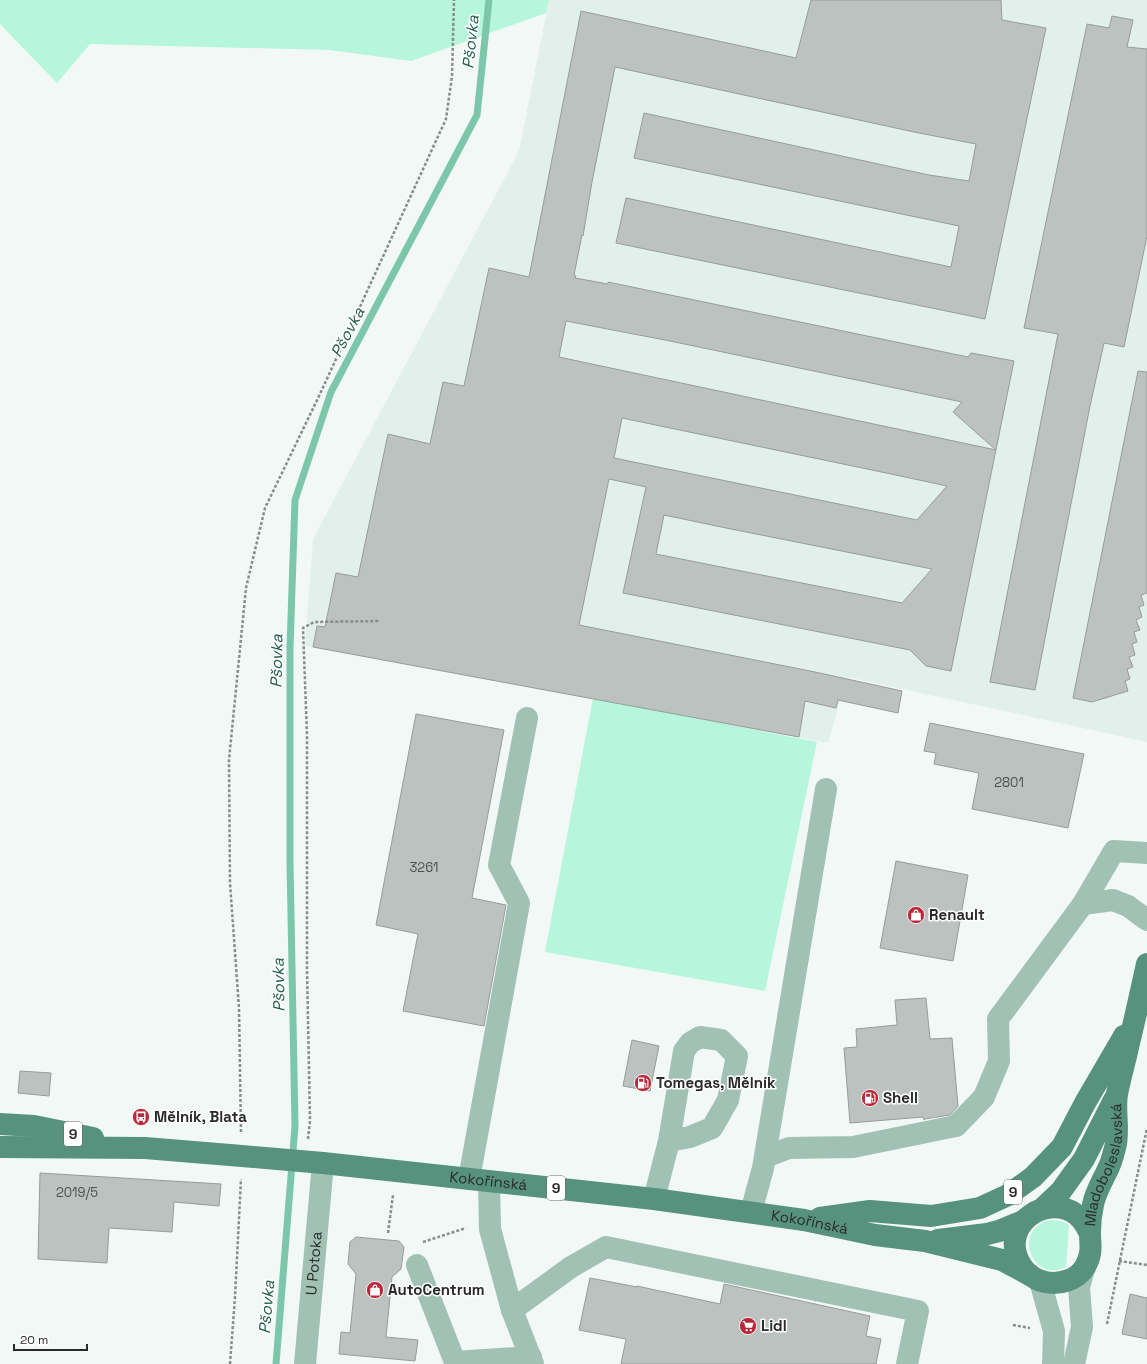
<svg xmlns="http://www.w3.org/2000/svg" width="1147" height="1364" viewBox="0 0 1147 1364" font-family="'Space Grotesk',sans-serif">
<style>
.built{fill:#e1f0ea}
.green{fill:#b5f6dd}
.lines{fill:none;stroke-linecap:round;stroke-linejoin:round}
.stream{stroke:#7cc7ac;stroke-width:7}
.building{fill:#bbc2bf;stroke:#969c9a;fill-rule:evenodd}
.path{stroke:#888c8a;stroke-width:2.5;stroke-dasharray:3 2;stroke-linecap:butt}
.minor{stroke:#a1c1b4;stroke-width:22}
.major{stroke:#56927d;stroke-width:22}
.labels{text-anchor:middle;stroke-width:3;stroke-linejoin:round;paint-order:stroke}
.number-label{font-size:13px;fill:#4e514f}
.shield{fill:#fff;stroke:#696b6a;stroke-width:1}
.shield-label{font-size:14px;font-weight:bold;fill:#292b2a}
.poi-label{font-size:15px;font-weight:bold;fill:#292b2a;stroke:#fff;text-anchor:start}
.street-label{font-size:15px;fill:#292b2a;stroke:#fff}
.water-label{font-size:16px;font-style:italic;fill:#225d4b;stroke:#fff}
</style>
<rect width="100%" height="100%" fill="#f2f8f6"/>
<polygon class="built" points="549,0 1147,0 1147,742 847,677 828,743 305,646 313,539 519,151"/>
<g class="green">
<polygon points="0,0 549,0 546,13 411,61 330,50 90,44 57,83 0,24"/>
<polygon points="593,698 817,742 765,991 545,952"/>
<path d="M1051 1220 1061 1221 1069 1225 1066 1267C1063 1268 1060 1269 1057 1270 1030 1273 1018 1235 1042 1223 1044 1221 1048 1221 1051 1220Z"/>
</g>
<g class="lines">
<polyline class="stream" points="276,1364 295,1126 290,862 290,648 295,500 331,392 477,115 489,0"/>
</g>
<g class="building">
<path d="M811 0H1001L1002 20 1046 28 985 319 616 243 626 198 951 267 959 226 634 158 644 113 929 175 969 181 976 144 914 132 615 67 592 182 583 236 582 235 574 275 576 276 575 278 608 284V282L968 357 971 353 1014 361 951 671 926 666 910 650 623 593 646 487 609 479 579 625 815 672 902 691 898 713 838 700 836 708 805 701 799 737 313 647 317 626 325 627 336 573 358 577 388 434 430 444 443 382 464 386 489 268 529 277 581 11 796 58ZM566 321 670 341 962 402 953 412 996 450 559 357ZM622 418 891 474 947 486 917 520 614 458ZM664 515 726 528 932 569 902 603 857 594 656 554Z"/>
<polygon points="1112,16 1133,20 1127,47 1147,49 1147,236 1124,347 1104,343 1090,406 1035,690 990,682 1058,334 1024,328 1087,24 1109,28"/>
<polygon points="1138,371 1147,372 1147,593 1141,595 1144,605 1139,607 1142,617 1136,620 1140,630 1134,632 1137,642 1132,644 1135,655 1129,657 1133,667 1127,669 1130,679 1125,681 1128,691 1092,702 1073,698"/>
<polygon points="416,714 504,730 472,898 506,905 484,1026 403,1011 418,934 376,925"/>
<polygon points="930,723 1084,754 1068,828 972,809 979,773 934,764 936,753 924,751"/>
<polygon points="896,861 968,875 953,961 880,948"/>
<polygon points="926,998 930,1039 952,1038 958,1106 950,1115 925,1119 924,1120 923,1117 850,1123 844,1048 857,1047 856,1029 897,1025 895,1000"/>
<polygon points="632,1040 659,1046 650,1091 623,1086"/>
<polygon points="20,1071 51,1073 49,1096 18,1093"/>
<polygon points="40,1173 221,1184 219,1206 174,1202 172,1232 109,1228 107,1263 38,1259"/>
<polygon points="356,1237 399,1241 404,1247 401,1269 392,1277 386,1337 418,1340 415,1361 339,1354 341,1332 350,1333 356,1274 348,1264 350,1242"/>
<polygon points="590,1278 637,1287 637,1286 720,1304 724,1284 870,1316 866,1336 881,1339 876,1364 621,1364 626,1339 579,1330"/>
<polygon points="1130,1294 1147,1298 1147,1339 1122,1334"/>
</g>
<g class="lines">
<g class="path">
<polyline points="241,1132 239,1008 230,883 229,760 246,588 265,508 320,394 446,119 452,76 454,0"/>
<polyline points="308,1139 310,1121 307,968 307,735 303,628 314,622 380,621"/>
<polyline points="388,1233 393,1195"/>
<polyline points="423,1242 466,1228"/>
<polyline points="1119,1261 1147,1265"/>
<polyline points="1107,1324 1147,1128"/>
<polyline points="1013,1325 1030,1328"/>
<polyline points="230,1364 235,1297 241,1179"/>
</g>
<g class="minor">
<polyline points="1083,904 1113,900 1128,906 1147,920"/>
<polyline points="765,1157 789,1148 853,1147 956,1126 984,1097 999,1061 998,1019 1083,904 1114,851 1147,853"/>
<polyline points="469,1179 519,903 499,865 527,718"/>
<polyline points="489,1181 490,1229 512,1310 533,1364"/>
<polyline points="654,1199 669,1141 684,1051 690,1043 700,1037 721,1040 737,1056 728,1100 712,1128 690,1137 669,1141"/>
<polyline points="751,1212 763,1168 826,789"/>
<polyline points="417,1265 455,1362 531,1357"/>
<polyline points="1040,1281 1054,1331 1053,1364"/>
<polyline points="512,1310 571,1267 606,1247 918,1311 907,1364"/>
<path id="s1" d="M305 1364 323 1163"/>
<polyline points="1074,1364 1082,1327 1079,1287 1084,1269"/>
</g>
<g class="major">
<polyline points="0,1124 34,1126 93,1138"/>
<path id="s2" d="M0 1147 145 1148 242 1156 323 1163 654 1199 804 1220 875 1235 925 1241 1002 1260 1030 1275"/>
<polyline points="1043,1208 1061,1191 1084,1159 1114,1100"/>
<polyline points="820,1218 870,1211 931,1216 980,1208 1008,1195 1033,1177 1062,1147 1085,1103 1124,1036"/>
<path id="s3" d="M1090 1234C1087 1227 1083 1220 1077 1215 1048 1193 1004 1222 1017 1257 1022 1270 1032 1279 1045 1282 1060 1285 1077 1280 1085 1267 1093 1252 1090 1247 1090 1232 1090 1222 1091 1214 1093 1205 1095 1193 1102 1182 1107 1171 1111 1164 1113 1156 1115 1148 1120 1132 1114 1111 1117 1094 1120 1078 1125 1062 1128 1047 1135 1019 1141 991 1147 964"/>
<polyline points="938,1240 987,1234 999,1231 1023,1221"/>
</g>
</g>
<defs>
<symbol id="shop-disc" viewBox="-11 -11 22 22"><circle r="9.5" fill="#b9283b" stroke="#fff"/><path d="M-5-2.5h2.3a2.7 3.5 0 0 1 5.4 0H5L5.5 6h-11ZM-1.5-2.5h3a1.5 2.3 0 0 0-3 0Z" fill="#fff"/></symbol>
<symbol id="fuel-disc" viewBox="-11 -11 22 22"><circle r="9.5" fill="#b9283b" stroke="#fff"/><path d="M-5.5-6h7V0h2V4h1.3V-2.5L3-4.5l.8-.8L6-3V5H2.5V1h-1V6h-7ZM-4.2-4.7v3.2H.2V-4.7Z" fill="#fff"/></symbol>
<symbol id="bus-disc" viewBox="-11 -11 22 22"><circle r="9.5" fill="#b9283b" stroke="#fff"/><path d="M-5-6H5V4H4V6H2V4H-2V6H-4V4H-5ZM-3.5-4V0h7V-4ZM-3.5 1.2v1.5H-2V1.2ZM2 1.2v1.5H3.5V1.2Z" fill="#fff"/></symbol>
<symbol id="supermarket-disc" viewBox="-11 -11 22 22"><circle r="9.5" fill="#b9283b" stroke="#fff"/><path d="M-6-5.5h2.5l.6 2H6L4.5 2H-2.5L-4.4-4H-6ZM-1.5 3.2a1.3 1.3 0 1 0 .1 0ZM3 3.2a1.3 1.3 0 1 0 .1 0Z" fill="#fff"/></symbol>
</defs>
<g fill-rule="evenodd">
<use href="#shop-disc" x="906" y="905" width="20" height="20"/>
<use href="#fuel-disc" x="633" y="1073" width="20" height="20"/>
<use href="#fuel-disc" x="860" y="1088" width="20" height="20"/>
<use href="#bus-disc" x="131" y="1107" width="20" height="20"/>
<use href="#shop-disc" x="365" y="1280" width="20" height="20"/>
<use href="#supermarket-disc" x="738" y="1316" width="20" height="20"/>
</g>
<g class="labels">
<g class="number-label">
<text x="1009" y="787">2801</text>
<text x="424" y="872">3261</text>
<text x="77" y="1197">2019/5</text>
</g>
<g class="shield">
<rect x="64" y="1122" width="18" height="24" rx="3"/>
<rect x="547" y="1176" width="18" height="24" rx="3"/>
<rect x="1004" y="1180" width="18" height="24" rx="3"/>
</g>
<g class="shield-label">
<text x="73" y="1139">9</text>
<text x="556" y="1193">9</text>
<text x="1013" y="1197">9</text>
</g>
<g class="poi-label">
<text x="929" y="920">Renault</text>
<text x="656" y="1088">Tomegas, Mělník</text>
<text x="883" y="1103">Shell</text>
<text x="154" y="1122">Mělník, Blata</text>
<text x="388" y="1295">AutoCentrum</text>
<text x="761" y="1331">Lidl</text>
</g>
<g class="street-label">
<text dy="5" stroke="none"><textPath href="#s3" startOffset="310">Mladoboleslavská</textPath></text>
<text dy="5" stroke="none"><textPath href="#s2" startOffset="490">Kokořínská</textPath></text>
<text dy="5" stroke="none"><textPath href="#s2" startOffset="814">Kokořínská</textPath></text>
<text dy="5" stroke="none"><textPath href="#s1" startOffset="101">U Potoka</textPath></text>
</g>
<g class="water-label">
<text transform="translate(470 42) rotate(-84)" y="6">Pšovka</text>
<text transform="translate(347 332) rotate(-62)" y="6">Pšovka</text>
<text transform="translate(276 661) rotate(-89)" y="6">Pšovka</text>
<text transform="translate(278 985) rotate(-91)" y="6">Pšovka</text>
<text transform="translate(266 1307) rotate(-85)" y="6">Pšovka</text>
</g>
</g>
<path d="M14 1344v6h73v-6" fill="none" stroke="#292b2a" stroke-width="2"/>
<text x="20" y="1344" font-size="12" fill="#292b2a" stroke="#ffffff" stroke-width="3" paint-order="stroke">20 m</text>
</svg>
